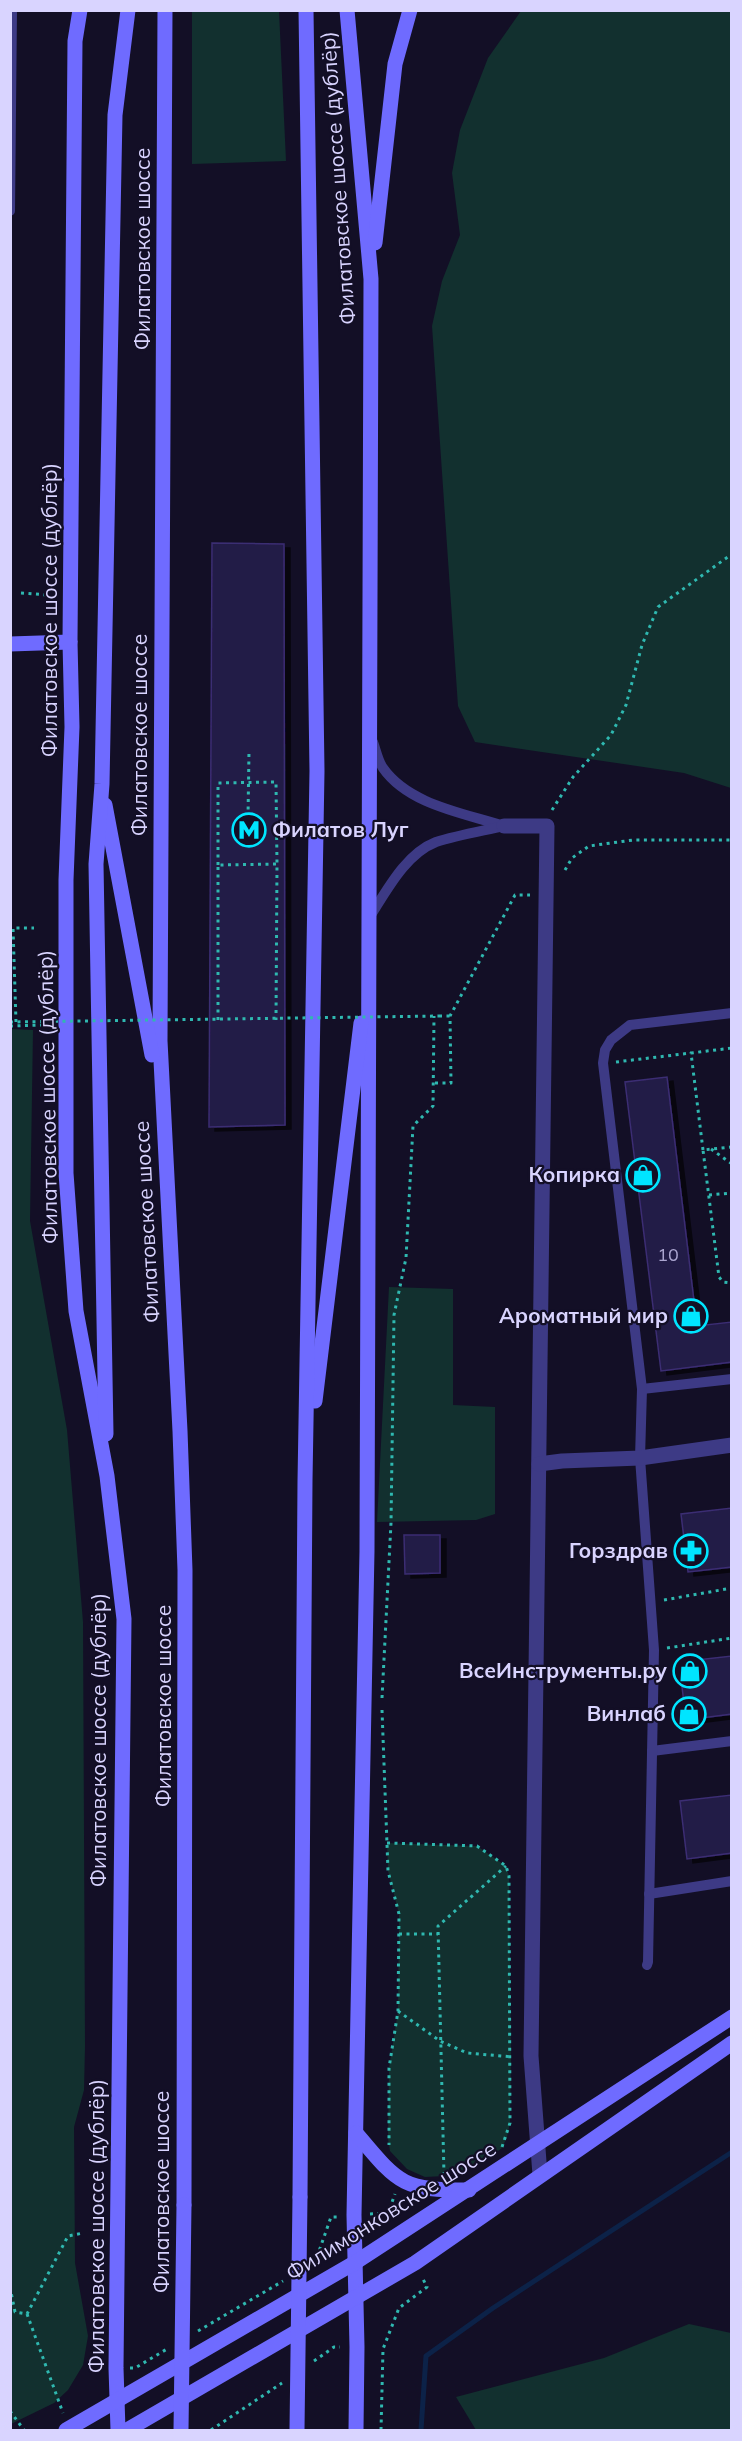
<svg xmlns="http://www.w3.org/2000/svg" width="742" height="2441" viewBox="0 0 742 2441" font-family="Mulish,sans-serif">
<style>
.green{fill:#12302f}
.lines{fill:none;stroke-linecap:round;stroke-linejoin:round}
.stream{stroke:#0c2248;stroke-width:5}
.building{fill:#241b47;stroke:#3b2d73;stroke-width:1.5;filter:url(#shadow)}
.path{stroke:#2fb8b0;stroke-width:3;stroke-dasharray:3 4.5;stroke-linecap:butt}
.lane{stroke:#3d3a85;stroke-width:10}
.street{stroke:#3d3a85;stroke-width:15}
.secondary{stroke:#6f6bff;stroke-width:15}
.path-bridge{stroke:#2fb8b0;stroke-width:3;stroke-dasharray:3 4.5;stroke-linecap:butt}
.secondary-bridge{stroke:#6f6bff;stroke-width:15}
.labels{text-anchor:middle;stroke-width:4.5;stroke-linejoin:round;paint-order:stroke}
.number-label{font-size:18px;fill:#aca6d1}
.street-label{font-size:21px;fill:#d9d4ff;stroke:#130f26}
.poi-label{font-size:21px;font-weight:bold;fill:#d9d4ff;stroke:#130f26;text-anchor:end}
</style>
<defs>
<filter id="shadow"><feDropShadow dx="6" dy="4" stdDeviation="0" flood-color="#0009"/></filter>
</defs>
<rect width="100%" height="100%" fill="#130f26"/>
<g class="green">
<polygon points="192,11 279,11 286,161 192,164"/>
<polygon points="521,11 731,11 731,788 684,773 475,742 458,706 432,326 442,281 460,235 452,173 460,130 488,58"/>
<polygon points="11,1029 33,1030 30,1221 67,1430 83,1622 85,2046 84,2090 74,2127 75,2263 88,2336 83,2365 68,2390 54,2403 11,2424"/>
<polygon points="389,1287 453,1289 453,1405 495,1407 495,1514 476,1520 377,1522"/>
<polygon points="387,1843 477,1846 506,1866 509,1876 511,2057 510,2123 507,2137 502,2148 478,2166 444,2176 425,2177 407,2169 390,2151 388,2139 389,2068 398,2011 399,1914 388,1871"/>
<polygon points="689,2324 731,2333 731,2430 476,2430 456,2397 604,2358"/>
</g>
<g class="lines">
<polyline class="stream" points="421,2430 426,2356 493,2308 732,2152"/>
</g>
<g class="building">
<polygon points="212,543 284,544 285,1125 209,1127"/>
<polygon points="667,1077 697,1326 732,1322 732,1362 661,1371 625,1082"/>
<polygon points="732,1508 732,1567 688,1572 681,1514"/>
<polygon points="404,1535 440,1535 440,1573 405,1574"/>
<polygon points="732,1656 732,1714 686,1720 679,1662"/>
<polygon points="732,1795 732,1853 687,1859 680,1801"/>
</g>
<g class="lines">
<g class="path">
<polyline points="21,593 48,595"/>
<polyline points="552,810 573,777 611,735 626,705 642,645 658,607 732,554"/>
<polyline points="248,817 249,751"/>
<polyline points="565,870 572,858 589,846 633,840 732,840"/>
<polyline points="439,1016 450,1016"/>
<polyline points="16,1022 13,928 34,928"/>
<polyline points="10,1026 41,1025"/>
<polyline points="616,1062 691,1053"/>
<polyline points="435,1083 451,1083 450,1016 515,895 530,895"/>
<polyline points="732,1147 703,1150 719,1277 723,1282 732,1283"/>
<polyline points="711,1149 732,1164"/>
<polyline points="703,1150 691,1053 732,1048"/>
<polyline points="709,1195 732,1193"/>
<polyline points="664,1600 732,1588"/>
<polyline points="667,1648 732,1638"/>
<polyline points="382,1698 391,1523 394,1315 406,1258 413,1126 433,1106 434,1016"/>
<polyline points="382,1710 388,1871 399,1914 398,2011 389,2068 389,2145"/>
<polyline points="387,1843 477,1846 506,1866 509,1876 510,2123 502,2147"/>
<polyline points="399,1934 438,1934"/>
<polyline points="398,2011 440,2041 467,2053 513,2057"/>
<polyline points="444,2175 438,1926 506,1866"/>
<polyline points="370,2214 388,2213 395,2194"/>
<polyline points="317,2257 331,2217 339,2217"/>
<polyline points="10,2287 15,2312 27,2314 68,2236 83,2233"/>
<polyline points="27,2314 63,2413"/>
<polyline points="198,2331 283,2281"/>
<polyline points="314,2361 334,2347 340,2347"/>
<polyline points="130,2368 135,2368 167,2349"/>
<polyline points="10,2411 24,2430"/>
<polyline points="211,2430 282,2383"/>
<polyline points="381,2430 383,2349 399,2308 427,2287 422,2277"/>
</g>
<g class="lane">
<polyline points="10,211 12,10"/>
<path d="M373 742C376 750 378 761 383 768 409 805 464 813 504 826"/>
<path d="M369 918C386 892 405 854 436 842 457 835 482 831 504 826"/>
<polyline points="642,1389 732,1379"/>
<polyline points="652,1751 732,1741"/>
<polyline points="649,1894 732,1881"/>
<polyline points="647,1965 648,1962 654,1650 640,1458 642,1389 603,1063 605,1050 611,1040 630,1025 732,1013"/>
</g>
<g class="street">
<polyline points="504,826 547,826 531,2056 540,2175"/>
<polyline points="539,1464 562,1461 640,1458 732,1445"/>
</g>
<g class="secondary">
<polyline points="80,10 75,41 70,642 72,727 66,880 66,1173 76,1311 107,1476 124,1619 116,2368 118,2430"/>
<polyline points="165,10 160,1041 180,1431 185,1570 184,2205"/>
<polyline points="347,10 371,279 367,1551 354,2215 357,2347 356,2430"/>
<polyline points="375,243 395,64 410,10"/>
<polyline points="10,644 70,642"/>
<polyline points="105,805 152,1055"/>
<polyline points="315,1401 361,1023"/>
<polyline points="106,1434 96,864 102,784 115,115 128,10"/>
<path d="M356 2133C399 2184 401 2190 469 2190"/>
<polyline points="300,2197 305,1481 317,771 306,10"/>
<polyline points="66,2430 356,2262 732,2017"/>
<polyline points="127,2430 415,2263 732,2043"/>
</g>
<g class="path-bridge">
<polyline points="218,865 218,783 276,782 277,864"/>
<polyline points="218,1020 218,865 277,864 276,1020"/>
<polyline points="10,1022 439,1016"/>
</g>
<g class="secondary-bridge">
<polyline points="181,2430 184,2205"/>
<polyline points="297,2430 300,2197"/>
</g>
</g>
<defs>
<symbol id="metro-ring" viewBox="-11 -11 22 22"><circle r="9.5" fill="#130f26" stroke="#00e5ff" stroke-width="1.5"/><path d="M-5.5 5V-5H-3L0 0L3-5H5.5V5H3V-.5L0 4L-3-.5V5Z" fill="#00e5ff"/></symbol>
<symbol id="shop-ring" viewBox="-11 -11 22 22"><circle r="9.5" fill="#130f26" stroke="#00e5ff" stroke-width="1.5"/><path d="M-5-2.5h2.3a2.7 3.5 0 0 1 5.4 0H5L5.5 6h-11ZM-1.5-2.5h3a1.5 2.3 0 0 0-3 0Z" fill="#00e5ff"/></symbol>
<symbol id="pharmacy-ring" viewBox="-11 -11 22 22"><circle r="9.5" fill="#130f26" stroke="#00e5ff" stroke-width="1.5"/><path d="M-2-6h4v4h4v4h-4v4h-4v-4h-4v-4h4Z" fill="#00e5ff"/></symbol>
</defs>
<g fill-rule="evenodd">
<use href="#metro-ring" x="230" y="811" width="38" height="38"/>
<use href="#shop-ring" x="624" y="1156" width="38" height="38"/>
<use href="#shop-ring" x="672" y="1297" width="38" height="38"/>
<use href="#pharmacy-ring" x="672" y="1532" width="38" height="38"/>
<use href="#shop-ring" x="671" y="1652" width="38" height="38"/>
<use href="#shop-ring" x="670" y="1695" width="38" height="38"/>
</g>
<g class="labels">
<g class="number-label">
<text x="668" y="1261">10</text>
</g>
<g class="street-label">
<text transform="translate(338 178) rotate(-94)" y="7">Филатовское шоссе (дублёр)</text>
<text transform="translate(143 249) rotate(-90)" y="7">Филатовское шоссе</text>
<text transform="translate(50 610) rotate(-90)" y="7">Филатовское шоссе (дублёр)</text>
<text transform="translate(140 735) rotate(-90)" y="7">Филатовское шоссе</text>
<text transform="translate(48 1097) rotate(-91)" y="7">Филатовское шоссе (дублёр)</text>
<text transform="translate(147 1222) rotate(-93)" y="7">Филатовское шоссе</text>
<text transform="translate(164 1706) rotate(-90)" y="7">Филатовское шоссе</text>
<text transform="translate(99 1740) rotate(-90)" y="7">Филатовское шоссе (дублёр)</text>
<text transform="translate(162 2192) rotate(-90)" y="7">Филатовское шоссе</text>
<text transform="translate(391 2211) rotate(-32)" y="7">Филимонковское шоссе</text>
<text transform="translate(97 2226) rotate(-90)" y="7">Филатовское шоссе (дублёр)</text>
</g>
<g class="poi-label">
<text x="272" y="837" text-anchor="start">Филатов Луг</text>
<text x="620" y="1182">Копирка</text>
<text x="668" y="1323">Ароматный мир</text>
<text x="668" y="1558">Горздрав</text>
<text x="667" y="1678">ВсеИнструменты.ру</text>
<text x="666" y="1721">Винлаб</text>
</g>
</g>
<rect width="742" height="2441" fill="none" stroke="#d9d4ff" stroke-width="24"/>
</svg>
